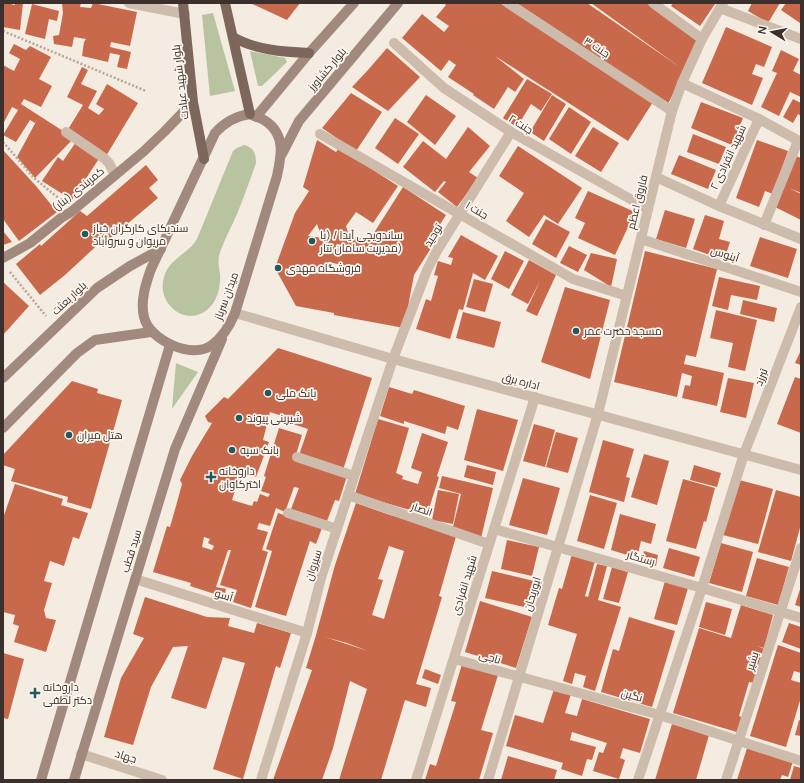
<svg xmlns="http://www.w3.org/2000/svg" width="804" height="783" viewBox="0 0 804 783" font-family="Manrope,Cairo,sans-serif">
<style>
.green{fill:#b8c4a0}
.building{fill:#c8694b;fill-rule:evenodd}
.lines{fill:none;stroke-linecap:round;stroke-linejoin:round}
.path{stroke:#b9a596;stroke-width:2.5;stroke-dasharray:2 2;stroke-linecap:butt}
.lane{stroke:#cdbbac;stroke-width:10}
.street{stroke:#cdbbac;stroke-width:10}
.secondary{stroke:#a18a7d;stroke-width:10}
.primary{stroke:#7d675c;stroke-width:10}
.poi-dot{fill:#1f5a5e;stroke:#fbf5ee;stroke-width:1.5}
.labels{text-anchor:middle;stroke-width:3.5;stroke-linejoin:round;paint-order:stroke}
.street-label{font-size:11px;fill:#3b302b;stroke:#fbf5ee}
.poi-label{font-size:11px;fill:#3b302b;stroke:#fbf5ee;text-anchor:start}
</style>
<rect width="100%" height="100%" fill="#f4ebe1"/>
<g class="green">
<polygon points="213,13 235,91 210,96 202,15"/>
<polygon points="250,51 285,58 287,62 262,86 258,86"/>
<path d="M244 145C254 147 256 154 256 163 250 180 244 197 237 214 231 228 223 242 219 256 218 262 219 268 220 274 221 284 218 298 211 306 189 331 153 304 165 274 171 258 189 253 197 239L233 151 237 148Z"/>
<polygon points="176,363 198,372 172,409"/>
</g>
<g class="building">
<polygon points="3,3 10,3 10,4 15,5 15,3 23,3 20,30 3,27"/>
<polygon points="62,3 81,3 80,7 91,8 93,3 137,12 130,46 111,42 110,47 131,52 127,69 117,67 120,55 110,53 108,62 82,56 84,42 86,39 74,37 72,47 54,44 53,36 59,35 63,13"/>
<polygon points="250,3 300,3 287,20"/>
<polygon points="443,3 500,3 653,102 628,141 495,56 524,79 515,92 508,87 494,109 473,95 474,94 448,77 456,65 449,60 441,71 402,38 422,14 444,32 449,26 436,17 446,5"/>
<polygon points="513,3 587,3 681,68 591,3 647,3 701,42 685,70 668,104"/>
<polygon points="673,3 714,3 715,4 700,26 671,6"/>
<polygon points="752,3 780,3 768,23 748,11"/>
<polygon points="786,3 801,3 801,21 800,23 781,10"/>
<polygon points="32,4 59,11 57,21 49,19 45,39 25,34"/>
<polygon points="726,27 772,47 764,67 756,64 752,74 763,78 752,105 702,83"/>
<polygon points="14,44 26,50 30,46 51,57 39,79 52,86 41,107 24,99 21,104 74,138 35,178 17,157 38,118 35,123 30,120 16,142 3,135 18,110 12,107 3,124 3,65 14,71 20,59 9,53"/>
<polygon points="387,48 420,77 388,111 352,87 368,70"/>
<polygon points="781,50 799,59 793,71 801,75 801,97 790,92 779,116 761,107 777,73 772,71"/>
<polygon points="82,67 88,70 81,84 97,91 88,108 99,115 104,109 96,104 107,84 138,103 106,156 67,131 83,105 67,97"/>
<polygon points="527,79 552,94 541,111 531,104 517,127 503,118"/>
<polygon points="351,93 382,112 356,151 322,128"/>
<polygon points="426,95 456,116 435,145 407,122"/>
<polygon points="552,95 566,104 544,141 530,132"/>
<polygon points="793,99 801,103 801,116 798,114 793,123 783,117"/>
<polygon points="701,102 743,118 732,145 691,128"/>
<polygon points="569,107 591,122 571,154 549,139"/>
<polygon points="395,118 419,134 398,164 375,148"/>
<polygon points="468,127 490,146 469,172 478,178 457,207 438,192 446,182 444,181 435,192 403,167 423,141 446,159"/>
<polygon points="593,127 619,143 601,172 575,156"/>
<polygon points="693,134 726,147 719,164 687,152"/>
<path d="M317 140 336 152 339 148 398 186 373 223 356 212 346 226 349 236 382 243 372 236 403 187 446 215 439 226 443 229 414 275 404 328 334 315V313L296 306 275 268 295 213 309 191 303 187ZM317 224 322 238 308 236ZM328 262 343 265 342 275 327 272Z"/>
<polygon points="757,140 788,151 773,194 765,191 759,207 736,198"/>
<polygon points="76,142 100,157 72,200 42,181 58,157 63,161"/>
<polygon points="518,146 582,188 558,224 544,215 529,237 506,221 524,193 499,176"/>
<polygon points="3,150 36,186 57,212 19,241 3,219"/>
<polygon points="679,155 716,170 708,189 671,174"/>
<polygon points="796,156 801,158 801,193 789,188 801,194 801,220 775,207"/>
<polygon points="146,165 158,180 149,188 158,198 107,241 105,238 65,275 40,295 16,264 40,244 41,246 80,211 87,216"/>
<polygon points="588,191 635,212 615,255 578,238 585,223 575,218"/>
<polygon points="665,210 695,219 686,248 656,239"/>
<polygon points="705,215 724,221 719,239 730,242 724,260 693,249"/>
<polygon points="546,219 570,232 556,258 532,244"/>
<polygon points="3,231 12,242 3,245"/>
<polygon points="461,235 498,256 485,280 473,273 463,310 459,309 450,339 416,329 426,299 431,301 438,276 434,275 438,261 451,265 453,258 448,257"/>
<polygon points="760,237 797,249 788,278 750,266"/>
<polygon points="569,246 587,255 578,272 560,263"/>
<polygon points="505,251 524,261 509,289 491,279"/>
<polygon points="645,251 717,269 696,357 686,355 684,364 724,373 717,406 682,398 685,385 690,386 692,376 682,373 677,397 614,382"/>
<polygon points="591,253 617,259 611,287 584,270"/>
<polygon points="529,260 556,275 537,316 526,311 540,281 528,304 511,295"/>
<polygon points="719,277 760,286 757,300 731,295 728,310 712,306"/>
<polygon points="474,279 493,284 485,312 466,307"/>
<polygon points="3,282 29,306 3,335"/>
<polygon points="565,287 610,300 590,379 541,362"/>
<polygon points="743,300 777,308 774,322 740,314"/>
<polygon points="716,310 757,320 745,371 728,367 733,343 710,338"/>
<polygon points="463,312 501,322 494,348 456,338"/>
<path d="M278 348 372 378 343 470 299 455 308 429 284 421 285 417 270 412 263 440 269 442 256 477 241 472 232 500 252 506 254 501 257 502 260 494 268 497 270 494 261 491 266 477 264 476 279 428 302 435 295 458 347 476 339 501 335 500 327 521 291 509 299 488 294 487 285 512 276 508 270 526 259 523 257 529 268 532 262 550 268 552 251 608 233 602 237 590 220 585 231 550H228L216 587 226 589 224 597 190 586 191 583 153 572 167 526 170 527 176 506 182 484 180 480 192 456 212 423 208 422 205 416 224 397 228 399ZM204 537 210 539 208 543 214 546 212 550 202 547Z"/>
<polygon points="801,350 801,365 795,363"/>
<polygon points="795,377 801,379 801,433 777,424"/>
<polygon points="728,378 754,383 746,418 720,412"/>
<polygon points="72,381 98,389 97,393 122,400 91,509 67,502 68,497 11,481 15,469 3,465 3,455"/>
<polygon points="389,387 412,394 414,390 465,406 458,430 447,426 445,434 404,421 404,424 380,416"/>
<polygon points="477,409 518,420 503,471 464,460"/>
<polygon points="378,419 409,428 396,473 403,476 402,479 418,484 422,472 411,468 422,433 448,442 437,476 439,477 427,515 355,494"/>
<polygon points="534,424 555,430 545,467 523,461"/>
<polygon points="556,432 578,438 568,473 546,467"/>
<polygon points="603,440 634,449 626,477 630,478 624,502 589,492"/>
<polygon points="644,454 669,461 657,505 631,497"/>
<polygon points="467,465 496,472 493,485 464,477"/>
<polygon points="694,465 721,473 717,487 690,480"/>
<polygon points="442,476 493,488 481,538 452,531 461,494 439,488"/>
<polygon points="523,478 560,488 547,535 509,525"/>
<polygon points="683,479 715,488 706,522 704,521 696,549 666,541"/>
<polygon points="739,480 773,489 758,544 723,535"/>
<polygon points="15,484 63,499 61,505 88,513 79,539 73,537 64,566 50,561 44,581 52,583 44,610 46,618 56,620 46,652 14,642 19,626 13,624 15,615 3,612 3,518"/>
<polygon points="438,490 459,494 453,524 432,520"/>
<polygon points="776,490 801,497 801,524 791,561 758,552"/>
<polygon points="590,495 617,503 604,549 577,541"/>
<path d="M356 503 390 515 457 533 439 596 442 597 416 684 431 688 426 707 405 700 381 780H339L367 689 350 681 333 748 322 780H273L312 670 306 668 316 635 335 565ZM389 546 404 551 384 619 372 615 383 580 378 579ZM325 637 347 643 368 651Z"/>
<polygon points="278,513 322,528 316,544 310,541 286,616 255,607 272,551 266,549"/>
<polygon points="620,514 656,524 651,544 641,541 637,558 611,550"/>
<polygon points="507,540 539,547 532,576 501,569"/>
<polygon points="721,543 753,552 742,592 709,583"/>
<polygon points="669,548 700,557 694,577 663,568"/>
<polygon points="644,551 658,555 656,566 641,562"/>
<polygon points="572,554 595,561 585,596 588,597 597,564 607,566 598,600 621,607 595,691 583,687 586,676 575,673 572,684 563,681 577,634 548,625 559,588 562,589"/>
<polygon points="757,558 789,567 778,605 746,596"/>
<polygon points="612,567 628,572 619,603 603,599"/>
<polygon points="492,571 534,581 528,608 485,598"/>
<polygon points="665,581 688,588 677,625 654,619"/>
<polygon points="801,586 801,607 795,605"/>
<polygon points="145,597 207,617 230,618 228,626 254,633 257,623 291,633 280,668 276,666 243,779 213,769 245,663 223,657 206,709 171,698 188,646 173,647 151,687 133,745 104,737 121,678 144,638 133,634"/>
<polygon points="480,601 532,617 516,668 465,652"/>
<polygon points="706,602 732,609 725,635 699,627"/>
<polygon points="741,605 773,615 764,648 757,646 765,649 755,683 749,682 739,716 744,718 740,733 673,713 699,628 731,638"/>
<polygon points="629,617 675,631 652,707 601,692 613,649 619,651"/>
<polygon points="789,623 801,627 801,649 782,642"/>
<polygon points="778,645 801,653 801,673 794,671 791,680 801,683 801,697 786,747 750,736"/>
<polygon points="3,653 24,659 8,719 3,718"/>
<polygon points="462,664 498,675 481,730 493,733 479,780 425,780 430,764 436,766 456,702 451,701"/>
<polygon points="425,669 441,675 438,684 422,678"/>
<polygon points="554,689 571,694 565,713 577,716 582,699 650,719 640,753 623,748 620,758 625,760 619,779 593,771 599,752 603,753 607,743 572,732 570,740 596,747 592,760 587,759 582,776 561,769 563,763 506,746 515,715 543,723"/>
<polygon points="799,720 801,721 801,736 795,735"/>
<polygon points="672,724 709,735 696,780 655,780"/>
<polygon points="747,748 793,761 788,777 782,775 780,780 737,780"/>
<polygon points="508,756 557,770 554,780 501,780"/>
<polygon points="794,766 801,768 801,780 790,780"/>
</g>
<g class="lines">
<g class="path">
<polyline points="3,31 146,91"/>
<polyline points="3,142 34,178 61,200"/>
<polyline points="10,272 46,316"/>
</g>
<polyline class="lane" points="638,780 702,588 744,454"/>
<g class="street">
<polyline points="129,3 185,14"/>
<polyline points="508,3 672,111"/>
<polyline points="653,3 702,39"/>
<polyline points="720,8 801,39"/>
<polyline points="394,43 444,88 511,132 648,209"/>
<polyline points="682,83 759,119 801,142"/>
<polyline points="66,132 104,158 109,163 115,175"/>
<polyline points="320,134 573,279 627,296"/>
<polyline points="656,177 719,206 801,239"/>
<polyline points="719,206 759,119"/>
<polyline points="764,225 798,141"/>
<polyline points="641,239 801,292"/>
<polyline points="235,313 393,359 801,470"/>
<polyline points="744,454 801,307"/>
<polyline points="297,457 354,476"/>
<polyline points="348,495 489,544"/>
<polyline points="288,513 337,529"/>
<polyline points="494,529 702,588 801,618"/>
<polyline points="135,579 307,633"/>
<polyline points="454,659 660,715 801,761"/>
<polyline points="81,754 162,780"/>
<polyline points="261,780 307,633 321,578 348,495 393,359 427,270 438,249 511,132"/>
<polyline points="416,780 535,397"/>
<polyline points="488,780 598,414 672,111 682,83 702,39 723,3"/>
<polyline points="726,780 801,548"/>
</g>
<g class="secondary">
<path d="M250 114C255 117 262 118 267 122 286 136 281 157 277 176L235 313C230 325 223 337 212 345 192 360 149 340 144 317 140 301 146 283 151 269L215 133C225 122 235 116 250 114Z"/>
<polyline points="256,117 309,53 354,3"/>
<polyline points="282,154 299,121 398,3"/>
<polyline points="3,258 30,243 61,218 71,212 143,152 164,132 193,102"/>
<polyline points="3,378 97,288 130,266 161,249"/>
<polyline points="3,428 77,353 95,340 151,332"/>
<polyline points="41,780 170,345"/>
<polyline points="74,780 175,449 222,339"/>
</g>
<g class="primary">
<polyline points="183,3 193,102 204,159"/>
<polyline points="225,3 250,114"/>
<path d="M233 37C255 50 284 52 309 53"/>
</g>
</g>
<g class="poi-dot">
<circle cx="85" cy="234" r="4"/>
<circle cx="312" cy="241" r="4"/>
<circle cx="278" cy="268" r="4"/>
<circle cx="576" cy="331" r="4"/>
<circle cx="268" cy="393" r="4"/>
<circle cx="239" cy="418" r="4"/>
<circle cx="69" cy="435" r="4"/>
<circle cx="232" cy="450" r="4"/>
<path d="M209 471h4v4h4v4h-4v4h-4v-4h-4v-4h4z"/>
<path d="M33 687h4v4h4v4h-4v4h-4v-4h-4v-4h4z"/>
</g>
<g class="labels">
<g class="street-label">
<text transform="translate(597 47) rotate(33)" y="4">جنت ۳</text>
<text transform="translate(327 69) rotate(-50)" y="4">بلوار کشاورز</text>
<text transform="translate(180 82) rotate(-97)" y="4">بلوار شهید عبادت</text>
<text transform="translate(521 124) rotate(32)" y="4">جنت ۲</text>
<text transform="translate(728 157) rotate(-65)" y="4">شهید انفرادی ۲</text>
<text transform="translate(78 189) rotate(-39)" y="4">کمربندی (بنار)</text>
<text transform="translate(637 202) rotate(-76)" y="4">فاروق اعظم</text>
<text transform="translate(477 210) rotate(30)" y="4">جنت ۱</text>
<text transform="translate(433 235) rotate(-58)" y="4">توحید</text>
<text transform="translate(725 254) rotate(18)" y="4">آبنوس</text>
<text transform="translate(226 296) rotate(-70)" y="4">میدان سرباز</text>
<text transform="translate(69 298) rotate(-43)" y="4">بلوار بعثت</text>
<text transform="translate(761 377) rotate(-69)" y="4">تبرزد</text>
<text transform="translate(521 381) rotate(15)" y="4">اداره برق</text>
<text transform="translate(422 509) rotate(19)" y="4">انصار</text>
<text transform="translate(131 551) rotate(-73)" y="4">سید قطب</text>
<text transform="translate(641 558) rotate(16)" y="4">رستگار</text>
<text transform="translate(313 565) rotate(-72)" y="4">سیروان</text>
<text transform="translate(464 585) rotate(-73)" y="4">شهید انفرادی</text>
<text transform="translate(532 594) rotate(-73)" y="4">ابوریحان</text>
<text transform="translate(224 595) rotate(17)" y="4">آسو</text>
<text transform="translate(490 657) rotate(16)" y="4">ناجی</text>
<text transform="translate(752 661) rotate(-72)" y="4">بشیر</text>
<text transform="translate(632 695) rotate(15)" y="4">نگین</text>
<text transform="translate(126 756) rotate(18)" y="4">جهاد</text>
</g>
<g class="poi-label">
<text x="93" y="232">سندیکای کارگران خباز<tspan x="93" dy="13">مریوان و سروآباد</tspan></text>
<text x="320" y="239">ساندویچی آیدا / (با<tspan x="320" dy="13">مدیریت سامان تتار)</tspan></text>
<text x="286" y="272">فروشگاه مهدی</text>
<text x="584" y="335">مسجد حضرت عمر</text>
<text x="276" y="397">بانک ملی</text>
<text x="247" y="422">شیرینی پیوند</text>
<text x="77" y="439">هتل میران</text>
<text x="240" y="454">بانک سپه</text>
<text x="219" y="475">داروخانه<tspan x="219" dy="13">اخترکاوان</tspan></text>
<text x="43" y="691">داروخانه<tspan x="43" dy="13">دکتر لطفی</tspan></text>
</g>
</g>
<rect width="804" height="783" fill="none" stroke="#3b302b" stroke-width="8"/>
<g transform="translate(772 32) rotate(280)" stroke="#fbf5ee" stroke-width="3" paint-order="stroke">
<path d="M0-3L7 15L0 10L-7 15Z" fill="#3b302b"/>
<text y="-6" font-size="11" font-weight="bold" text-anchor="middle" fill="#3b302b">N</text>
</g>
</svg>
